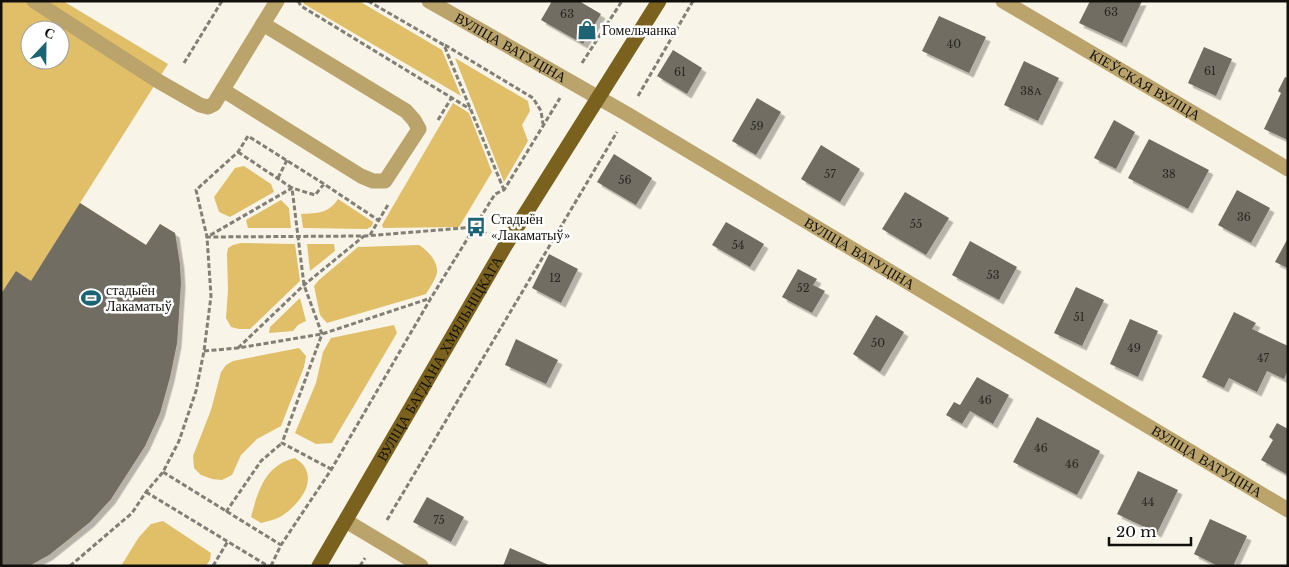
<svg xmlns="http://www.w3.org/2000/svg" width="1289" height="567" viewBox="0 0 1289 567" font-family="'Libre Baskerville',serif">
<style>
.green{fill:#e0bf68;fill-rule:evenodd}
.building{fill:#716d63;filter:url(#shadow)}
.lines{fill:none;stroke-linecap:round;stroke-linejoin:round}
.path{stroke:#827f77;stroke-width:3;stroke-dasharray:5 2.5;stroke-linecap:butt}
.service{stroke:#baa46b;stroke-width:15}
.minor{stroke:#baa46b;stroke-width:15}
.tertiary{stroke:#baa46b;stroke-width:15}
.primary{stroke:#7a621e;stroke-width:15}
.labels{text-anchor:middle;stroke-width:5;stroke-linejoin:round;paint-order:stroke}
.number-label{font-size:11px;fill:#292722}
.poi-label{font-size:14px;fill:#11100c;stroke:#fff;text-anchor:start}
.street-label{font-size:14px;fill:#11100c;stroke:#fff}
</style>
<defs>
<filter id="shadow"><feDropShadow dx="4.5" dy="4.5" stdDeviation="0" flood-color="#0004"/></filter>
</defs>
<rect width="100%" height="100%" fill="#f9f4e8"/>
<g class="green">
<path d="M1 1H63L168 64 80 203 146 245 160 224 175 233 180 265 179 312 177 343 170 377 160 413 145 446 111 499 90 522 68 540 49 555 29 566H1ZM30 30H60V60H30Z"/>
<polygon points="303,1 359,1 442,50 461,96 304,4"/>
<polygon points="455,58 528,101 530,111 522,125 528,141 504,182"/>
<polygon points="453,103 469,113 492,172 459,227 383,228 382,225"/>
<polygon points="244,166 271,184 274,192 230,217 219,212 214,197 235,168"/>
<path d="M338 199 373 222 372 226 367 229 303 228 301 214C318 213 328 214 338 199Z"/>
<polygon points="281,200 289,208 291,228 248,228 246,220"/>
<polygon points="241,243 295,244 300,281 250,329 239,329 231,327 226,318 228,290 227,254 228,248 233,245"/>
<polygon points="307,244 334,244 335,251 310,271"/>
<path d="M419 245C427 250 438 261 437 272 437 277 429 289 426 294L327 323 320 315 314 286 319 280 358 247Z"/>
<polygon points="300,298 306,321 298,325 293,331 269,333 270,327"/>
<polygon points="394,325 397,333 332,443 316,444 295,433 316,383 323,352 331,338"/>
<polygon points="299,348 306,356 304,367 281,426 257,439 241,455 232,475 222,480 212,479 201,475 194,468 193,456 211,410 221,372 226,365 233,361"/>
<path d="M295 458C298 460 302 463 304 466 317 485 295 508 280 517 274 520 267 521 261 523L251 517C258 491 265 465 295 458Z"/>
<polygon points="163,521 211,553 210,560 206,566 121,566 139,537 151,524"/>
</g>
<g class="building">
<polygon points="552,1 579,1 601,14 583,44 541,20"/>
<polygon points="1090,1 1142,1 1122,43 1079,23"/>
<polygon points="939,16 986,37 969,73 922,51"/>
<polygon points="1204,47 1232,59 1216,96 1188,83"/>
<polygon points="673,50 702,68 687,94 657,76"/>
<polygon points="1024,61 1059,78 1038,121 1004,105"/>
<polygon points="1285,77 1288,78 1288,140 1264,129 1281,93 1278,91"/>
<polygon points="757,98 781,112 756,155 732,141"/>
<polygon points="1114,120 1135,132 1116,169 1094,158"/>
<polygon points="1149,139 1209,170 1188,209 1128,178"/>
<polygon points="821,145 860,169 840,202 801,179"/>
<polygon points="614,154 652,178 636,205 597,182"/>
<polygon points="1237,190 1270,208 1251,243 1218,225"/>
<polygon points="905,192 949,218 926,255 882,229"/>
<polygon points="80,203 146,245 160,224 175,233 180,265 181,283 177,343 170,377 160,413 145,446 111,499 90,522 49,555 29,566 1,566 1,294 16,271 31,281"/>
<polygon points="726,222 764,244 750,267 712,245"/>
<polygon points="1288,238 1288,268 1275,262"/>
<polygon points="970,241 1017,267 999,300 952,275"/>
<polygon points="549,254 578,269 561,303 532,288"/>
<polygon points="798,269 817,279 813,285 825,291 812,313 782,297"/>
<polygon points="1076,287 1104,300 1082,346 1054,333"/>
<polygon points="1234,312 1256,323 1252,329 1288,346 1288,370 1284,379 1267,371 1257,392 1229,378 1224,388 1202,377"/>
<polygon points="876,315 904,332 880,372 853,354"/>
<polygon points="1130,319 1158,331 1138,377 1110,364"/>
<polygon points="516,339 558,360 546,384 505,365"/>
<polygon points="977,377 1009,395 993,424 970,411 962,424 946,415 954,402 960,405"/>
<polygon points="1037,417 1100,451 1077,495 1013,462"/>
<polygon points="1277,423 1288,429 1288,475 1261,460 1273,440 1269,437"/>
<polygon points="1138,471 1178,490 1157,533 1117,514"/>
<polygon points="427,497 464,517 451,542 413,522"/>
<polygon points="1210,519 1247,536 1233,566 1218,566 1194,554"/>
<polygon points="510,548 551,566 503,566"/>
</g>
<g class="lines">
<g class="path">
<polyline points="298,1 301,6 470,109"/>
<polyline points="368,1 444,45 504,190"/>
<polyline points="445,45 533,98 541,111 543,124"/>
<polyline points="184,63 222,1"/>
<polyline points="582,63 622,1"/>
<polyline points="638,96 693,1"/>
<polyline points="438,120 452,97"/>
<polyline points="238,152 292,188 304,285 322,334 282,443 331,469"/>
<polyline points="278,178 287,160"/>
<polyline points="324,184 248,136 238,152 196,190 207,237 292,188 315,195 324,184 378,220"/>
<polyline points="370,235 389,203"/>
<polyline points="238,348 304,285 364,236"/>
<polyline points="204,351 238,348 322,334 431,298"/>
<polyline points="163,472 281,545"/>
<polyline points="146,492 268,566"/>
<polyline points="226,512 261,461 282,443"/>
<polyline points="387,520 617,132"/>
<polyline points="70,566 132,513 146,492 163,472 179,441 196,391 204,351 211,296 207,237 365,236 476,227 488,235"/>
<polyline points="213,566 228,541"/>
<polyline points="271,566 281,545 331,470 431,298 495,194 504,190 560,98"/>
<polyline points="360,566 365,558"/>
</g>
<g class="service">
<polyline points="34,1 158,81 200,105 208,107 214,104 277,1"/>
<polyline points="223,90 361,176 373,181 385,181 419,129 414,120 406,111 263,24"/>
</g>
<g class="minor">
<path id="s1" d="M429 1 627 114 1288 510"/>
<path id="s2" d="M1003 1 1288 169"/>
</g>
<polyline class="tertiary" points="346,521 421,566"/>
<path class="primary" id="s3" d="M319 566 505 246 659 1"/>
</g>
<defs>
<symbol id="shop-bare" viewBox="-9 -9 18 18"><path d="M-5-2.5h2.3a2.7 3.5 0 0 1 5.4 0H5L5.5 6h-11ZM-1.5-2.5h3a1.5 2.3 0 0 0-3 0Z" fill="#1c6473" stroke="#fff" stroke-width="2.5" paint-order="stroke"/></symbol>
<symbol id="bus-bare" viewBox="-9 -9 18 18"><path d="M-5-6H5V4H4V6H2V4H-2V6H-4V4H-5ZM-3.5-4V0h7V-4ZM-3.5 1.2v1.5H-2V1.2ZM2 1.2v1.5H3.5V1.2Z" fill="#1c6473" stroke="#fff" stroke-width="2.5" paint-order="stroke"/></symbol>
<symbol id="stadium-bare" viewBox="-9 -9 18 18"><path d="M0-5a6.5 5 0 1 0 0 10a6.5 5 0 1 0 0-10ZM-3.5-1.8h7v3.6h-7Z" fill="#1c6473" stroke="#fff" stroke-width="2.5" paint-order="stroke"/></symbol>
</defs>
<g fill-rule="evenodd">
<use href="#shop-bare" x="573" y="16" width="28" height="28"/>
<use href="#bus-bare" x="462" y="213" width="28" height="28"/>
<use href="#stadium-bare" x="77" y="284" width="28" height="28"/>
</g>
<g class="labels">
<g class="number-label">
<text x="1111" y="16">63</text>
<text x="567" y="18">63</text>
<text x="954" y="48">40</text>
<text x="1210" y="75">61</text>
<text x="680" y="76">61</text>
<text x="1031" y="95">38А</text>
<text x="757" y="130">59</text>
<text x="830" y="178">57</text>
<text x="1169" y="178">38</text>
<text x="625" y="184">56</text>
<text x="1244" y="221">36</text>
<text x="916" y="228">55</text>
<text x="738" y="249">54</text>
<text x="993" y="279">53</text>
<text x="555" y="282">12</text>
<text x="803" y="292">52</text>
<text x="1079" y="321">51</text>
<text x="878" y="347">50</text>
<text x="1134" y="352">49</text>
<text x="1263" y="362">47</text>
<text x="985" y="404">46</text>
<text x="1041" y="452">46</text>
<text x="1072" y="468">46</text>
<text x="1148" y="506">44</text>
<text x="439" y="524">75</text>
</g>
<g class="poi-label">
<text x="602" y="35">Гомельчанка</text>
<text x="491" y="224">Стадыён<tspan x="491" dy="16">«Лакаматыў»</tspan></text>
<text x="106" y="295">стадыён<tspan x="106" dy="16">Лакаматыў</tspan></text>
</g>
<g class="street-label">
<text dy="5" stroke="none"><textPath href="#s1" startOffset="94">ВУЛІЦА ВАТУЦІНА</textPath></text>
<text dy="5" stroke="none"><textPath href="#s2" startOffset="165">КІЕЎСКАЯ ВУЛІЦА</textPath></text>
<text dy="5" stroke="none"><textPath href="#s1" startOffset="499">ВУЛІЦА ВАТУЦІНА</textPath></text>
<text dy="5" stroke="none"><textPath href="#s3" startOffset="240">ВУЛІЦА БАГДАНА ХМЯЛЬНІЦКАГА</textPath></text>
<text dy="5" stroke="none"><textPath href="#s1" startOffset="904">ВУЛІЦА ВАТУЦІНА</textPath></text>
</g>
</g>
<rect width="1289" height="567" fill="none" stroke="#11100c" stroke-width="5"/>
<g transform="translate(45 45) rotate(22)"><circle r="24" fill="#ffffff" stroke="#a09f9e"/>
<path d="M0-4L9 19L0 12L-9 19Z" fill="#1c6473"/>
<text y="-8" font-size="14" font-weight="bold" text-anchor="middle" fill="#11100c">С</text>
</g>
<path d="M1109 537v8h82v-8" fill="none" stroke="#11100c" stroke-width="2.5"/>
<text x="1116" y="537" font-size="15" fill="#11100c" stroke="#ffffff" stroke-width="4" paint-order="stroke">20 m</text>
</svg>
